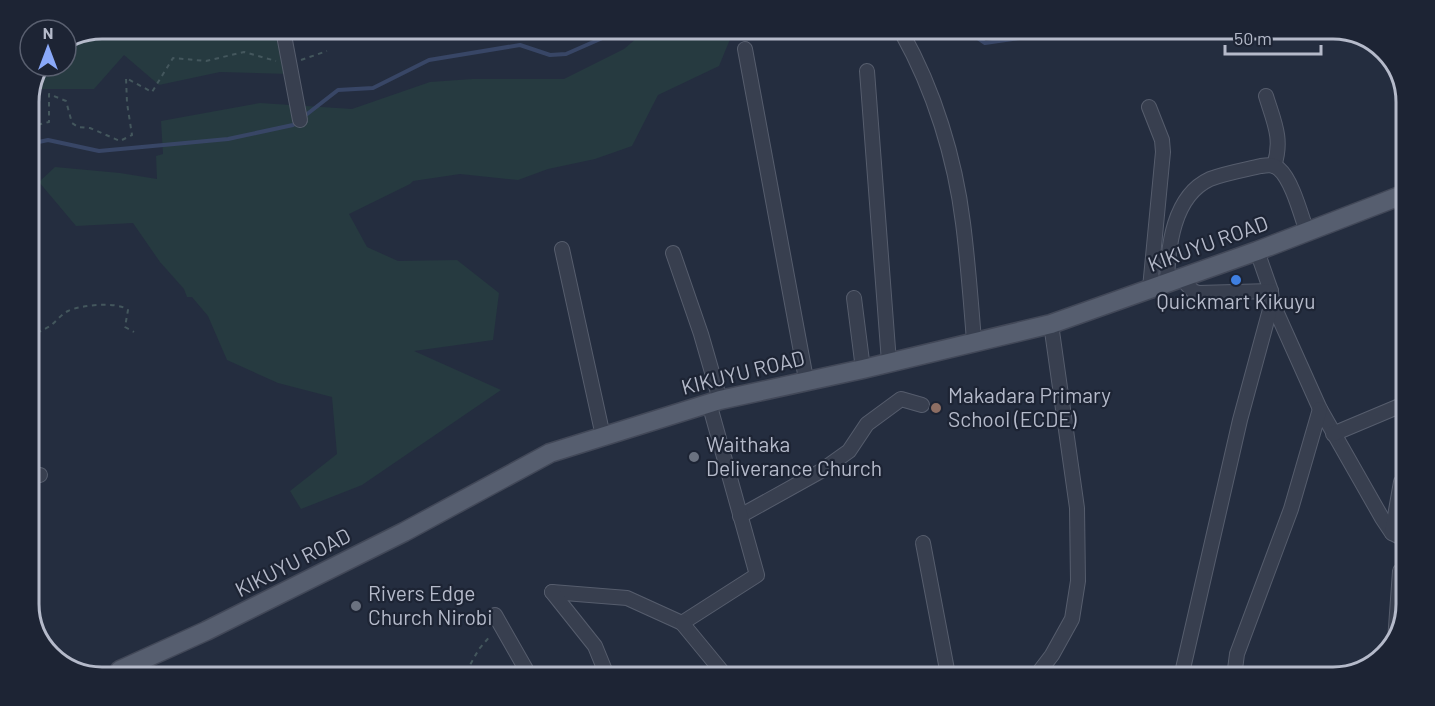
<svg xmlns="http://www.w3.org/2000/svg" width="1435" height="706" viewBox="0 0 1435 706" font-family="Barlow,sans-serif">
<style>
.green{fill:#263a40}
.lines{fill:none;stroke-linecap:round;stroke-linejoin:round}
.stream{stroke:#384666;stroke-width:4}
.minor-casing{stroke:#565d6d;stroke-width:16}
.major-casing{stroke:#424858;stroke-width:21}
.path{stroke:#44575d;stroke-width:2;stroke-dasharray:4.5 4.5;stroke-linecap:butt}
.minor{stroke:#383f4f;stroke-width:14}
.major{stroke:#565e6f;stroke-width:18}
.shop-dot{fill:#3f7fe0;stroke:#1d2434;stroke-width:2}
.education-dot{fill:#8d6e63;stroke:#1d2434;stroke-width:2}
.worship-dot{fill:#6b7280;stroke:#1d2434;stroke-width:2}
.labels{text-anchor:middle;stroke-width:4.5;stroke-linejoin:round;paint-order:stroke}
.street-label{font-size:21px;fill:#b5baca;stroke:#1d2434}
.poi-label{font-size:21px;fill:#b5baca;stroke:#1d2434;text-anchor:start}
.rim{fill:none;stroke:#b5baca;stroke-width:3}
</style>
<rect width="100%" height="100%" fill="#242d3f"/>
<g class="green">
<polygon points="102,29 286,30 290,74 220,72 159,85 124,55 94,89 32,89 43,66 66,66 66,43"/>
<polygon points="644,32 733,32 719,66 658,95 632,146 595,159 548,169 518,180 460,174 413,181 410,184 349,214 367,247 398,261 457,260 499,293 493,340 414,351 501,390 362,485 301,509 290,491 337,454 332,397 278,383 227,360 208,316 192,297 187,297 184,289 160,262 133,223 76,226 39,182 55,167 120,173 157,179 156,156 163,154 161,121 260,103 352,109 430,82 472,79 564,79 624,49"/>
</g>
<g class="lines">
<g class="stream">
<polyline points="972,34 985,43 1034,36 1035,34"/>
<polyline points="1091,34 1105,37 1115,34"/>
<polyline points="29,144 48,140 99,151 228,139 293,125 338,90 373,88 429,60 520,45 550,55 566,54 607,36 612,31"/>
</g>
<defs>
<g id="minor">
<polyline points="283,30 300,120"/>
<path d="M902 33C934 90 955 158 963 223 968 262 971 302 974 341"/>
<polyline points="745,49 806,379"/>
<polyline points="867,71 889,362"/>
<path d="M1266 96C1274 122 1283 139 1274 166"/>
<polyline points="1149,107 1162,140 1163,152 1150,288"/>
<polyline points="562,249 603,436"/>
<polyline points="1257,251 1271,291 1272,302 1320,409 1382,518 1392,533 1400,537"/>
<polyline points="673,253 701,334 720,400"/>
<polyline points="1180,277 1193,291 1198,293 1271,291"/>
<path d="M1167 282C1168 247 1173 196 1210 179 1226 173 1244 170 1261 166 1267 165 1273 164 1279 169 1292 180 1301 215 1307 232"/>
<polyline points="854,298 863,369"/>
<polyline points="1333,434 1402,405"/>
<polyline points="29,476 40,475"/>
<polyline points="740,516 821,471 849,451 867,424 901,399 922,405"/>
<polyline points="1392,533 1401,482"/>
<polyline points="923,543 948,675"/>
<polyline points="552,592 627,598 682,623 757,575 709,403"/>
<polyline points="552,592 595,646 606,673"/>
<polyline points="495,615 528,673"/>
<polyline points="682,623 724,674"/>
<polyline points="1395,641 1400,571"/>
<polyline points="1182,673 1240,420 1272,302"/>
<polyline points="1036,676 1052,655 1072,619 1078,581 1077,508 1051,324"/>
<polyline points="1234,677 1237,654 1291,509 1320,409"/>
</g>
<polyline id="major" points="120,670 206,631 404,532 550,453 720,400 863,369 1051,324 1257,251 1405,194"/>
</defs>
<use href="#minor" class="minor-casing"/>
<use href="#major" class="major-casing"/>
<g class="path">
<polyline points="301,60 327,51"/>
<polyline points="29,127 49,122 49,94 66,101 72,123 78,127 90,128 120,141 132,135 127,103 126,78 152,92 173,58 206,61 244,52 276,61"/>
<path d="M29 337C35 334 43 330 50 326 56 322 60 315 68 311 80 305 117 301 128 310L125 327 134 332"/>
<polyline points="466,672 479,649 491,635"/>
</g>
<use href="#minor" class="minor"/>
<use href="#major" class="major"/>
</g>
<circle class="shop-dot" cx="1236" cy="280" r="6"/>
<circle class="education-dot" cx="936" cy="408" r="6"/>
<g class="worship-dot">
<circle cx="694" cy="457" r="6"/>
<circle cx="356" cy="606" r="6"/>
</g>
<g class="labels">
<g class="street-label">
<text transform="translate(1208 244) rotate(-20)" y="7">KIKUYU ROAD</text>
<text transform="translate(743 373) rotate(-14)" y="7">KIKUYU ROAD</text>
<text transform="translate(293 563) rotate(-27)" y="7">KIKUYU ROAD</text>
</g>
<g class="poi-label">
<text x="1236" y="309" text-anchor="middle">Quickmart Kikuyu</text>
<text x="948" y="403">Makadara Primary<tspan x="948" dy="24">School (ECDE)</tspan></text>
<text x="706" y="452">Waithaka<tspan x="706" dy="24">Deliverance Church</tspan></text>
<text x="368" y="601">Rivers Edge<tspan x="368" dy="24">Church Nirobi</tspan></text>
</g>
</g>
<path d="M0 0H1435V706H0ZM102 39H1333A63 63 0 0 1 1396 102V604A63 63 0 0 1 1333 667H102A63 63 0 0 1 39 604V102A63 63 0 0 1 102 39Z" fill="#1d2434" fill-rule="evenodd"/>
<path class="rim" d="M102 39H1333A63 63 0 0 1 1396 102V604A63 63 0 0 1 1333 667H102A63 63 0 0 1 39 604V102A63 63 0 0 1 102 39Z"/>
<g transform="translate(48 48)"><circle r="28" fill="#1d2434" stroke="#5a6070" stroke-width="1.5"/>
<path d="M0-4.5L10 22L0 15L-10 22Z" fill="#8aa9f9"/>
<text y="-9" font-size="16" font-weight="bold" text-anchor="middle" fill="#b5baca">N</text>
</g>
<path d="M1225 45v9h96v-9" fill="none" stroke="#b5baca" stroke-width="3"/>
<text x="1234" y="45" font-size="18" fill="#b5baca" stroke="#1d2434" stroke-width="4.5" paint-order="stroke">50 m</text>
</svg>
